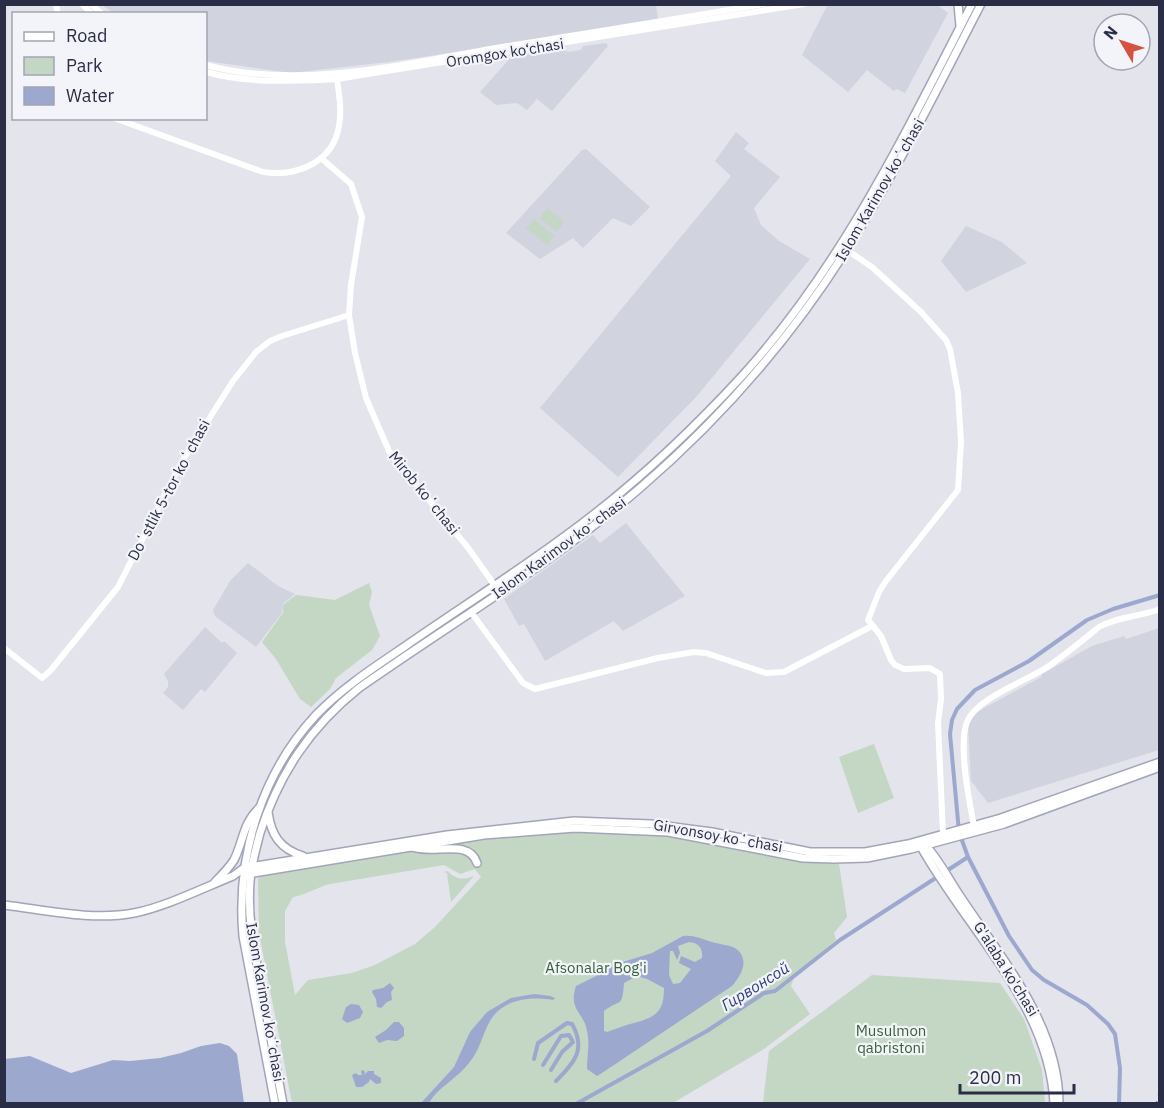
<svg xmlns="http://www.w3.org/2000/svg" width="1164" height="1108" viewBox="0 0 1164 1108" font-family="'IBM Plex Sans',sans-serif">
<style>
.built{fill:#d1d3de}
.green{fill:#c4d6c4;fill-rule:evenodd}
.water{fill:#9da8ce;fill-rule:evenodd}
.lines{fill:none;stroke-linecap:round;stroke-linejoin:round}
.canal{stroke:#9da8ce;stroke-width:4}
.primary-casing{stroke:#a2a5b9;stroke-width:10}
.secondary{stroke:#fff;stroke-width:6}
.primary{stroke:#fff;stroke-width:7}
.rail{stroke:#7c7f97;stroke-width:1.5;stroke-dasharray:3 6;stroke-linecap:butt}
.labels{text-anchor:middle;stroke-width:4.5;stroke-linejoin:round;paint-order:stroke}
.street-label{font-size:15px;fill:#2a2d46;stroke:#f3f4f9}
.park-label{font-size:15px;fill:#366239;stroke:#f3f4f9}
.water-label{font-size:16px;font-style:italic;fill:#31407c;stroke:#f3f4f9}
</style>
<rect width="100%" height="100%" fill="#e3e4ec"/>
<g class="built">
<polygon points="656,4 658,19 557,37 388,62 291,73 206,61 206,14 114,13 102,5"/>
<polygon points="835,4 937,5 948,13 905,93 897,89 894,91 867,70 848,92 802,55 827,6"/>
<polygon points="606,43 608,46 552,111 537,99 527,110 517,103 496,105 480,92 511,57 563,49 568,52 581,50 583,46"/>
<polygon points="736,132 749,143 744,149 780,177 754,208 761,225 779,241 810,259 696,397 618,477 540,408 731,176 715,161"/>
<polygon points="586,149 650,207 631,226 613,218 583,248 573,238 540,259 506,233 582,150"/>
<polygon points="966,226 1002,242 1027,263 966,292 941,261"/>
<polygon points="626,523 685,596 623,631 614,621 545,661 524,624 519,626 504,599 593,535 600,543"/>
<polygon points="248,563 278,586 295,594 283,604 282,613 256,647 215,616 213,610 230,581"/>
<polygon points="205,627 222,643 224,641 237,653 205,692 201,689 183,710 163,693 168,687 168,681 164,674"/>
<polygon points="1159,628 1159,750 988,803 971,781 968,724 975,713 1041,677 1042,674 1092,646 1124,636 1126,639"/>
</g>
<g class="green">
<polygon points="548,208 564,222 556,232 540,218"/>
<polygon points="534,219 554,236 547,245 526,228"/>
<polygon points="369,583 372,592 369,605 380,636 372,650 336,678 330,689 311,707 300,699 276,659 262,642 283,613 283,605 296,595 335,600"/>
<polygon points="874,744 894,798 858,813 839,757"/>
<path d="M557 831H649L802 861 839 864 847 917 834 933 836 940 795 975 791 986 810 1014 764 1049 673 1103H292L259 933 258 878 271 873 451 844ZM444 865 460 874 475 869 481 877 435 927 415 944 375 965 352 973 308 980 295 995 285 942V911L293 897C306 895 317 887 330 884Z"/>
<path d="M447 871C457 880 463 880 474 876L451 902 447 873 444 872Z"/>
<polygon points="872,975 1000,983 1024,1019 1042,1070 1045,1103 763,1103 769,1051"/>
</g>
<g class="water">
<path d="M683 936C694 935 701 939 712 942 718 944 729 945 735 948 751 959 741 976 732 986L602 1073 597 1076 587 1069C587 1057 590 1043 587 1031 584 1012 568 1010 576 986L602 973 613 965 652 953ZM689 942C699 943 703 948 702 958L695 962 681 956 679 963 691 969 680 983 673 984 669 975 670 951H673L677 960 680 953 678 946ZM637 976 647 979 664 988C664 1012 656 1017 634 1023 625 1025 616 1029 607 1032L604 1031V1011C621 998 622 1009 624 983Z"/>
<polygon points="390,983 394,988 391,992 392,1000 387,1002 381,1008 377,1007 376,999 372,992 373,990 383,988"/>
<path d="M534 994 550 996 555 998 553 1000C531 996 502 999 490 1021 482 1035 480 1050 469 1063 458 1078 438 1087 429 1103H421L454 1067 470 1032 487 1012 511 998Z"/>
<polygon points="351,1004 359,1005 363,1012 360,1018 347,1023 342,1019 346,1007"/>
<polygon points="394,1022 399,1022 404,1028 404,1036 397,1041 387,1040 379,1043 375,1037 386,1030"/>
<polygon points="220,1043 229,1046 237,1054 244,1103 5,1103 5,1059 30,1056 71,1073 113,1060 130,1061 160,1058 181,1053 201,1046"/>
<polygon points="363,1070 365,1072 364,1075 368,1071 374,1071 374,1074 381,1078 381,1083 376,1084 370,1079 369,1082 362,1087 356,1087 352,1075 356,1073 358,1075 362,1075 361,1071"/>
</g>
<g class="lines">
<g class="canal">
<path d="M534 1059 538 1043 541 1041 567 1023 572 1024C587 1050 573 1064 556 1081"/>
<polyline points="543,1065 561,1036 569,1035 573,1042 562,1052 551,1070"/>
<polyline points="576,1104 707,1031 764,993 775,991 840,940 968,857"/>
<polyline points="1119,1104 1120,1068 1115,1034 1108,1024 1087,1005 1044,980 1032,970 1009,936 968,857 959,832 950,734 952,720 957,709 975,690 1029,661 1087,620 1113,609 1160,595"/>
</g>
<defs>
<g id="primary">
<polyline points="958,4 960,26"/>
<path d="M268 812C271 835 280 849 303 856"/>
<path d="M924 844C935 853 951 883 960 896 1001 958 1059 1025 1059 1104"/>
<path d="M920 845C965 927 1050 1005 1054 1104"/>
<path d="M412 847C434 855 469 838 477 863"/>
<polyline points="248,874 484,835 575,828 668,832 803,858 834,859 867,858 911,849 1004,824 1160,767"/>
<path d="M215 882C222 875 229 868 234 860 244 840 242 825 259 808"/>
<path d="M4 905C46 910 92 921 134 913 165 907 203 888 233 876L244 868 447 835 574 821 651 824 712 832 810 852H865L908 844 1001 818 1160 762"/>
<path d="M275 1104 243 936C236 857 261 774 316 715 342 688 373 668 404 647 456 611 509 577 561 539 628 491 687 436 743 375 842 266 905 134 972 4"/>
<path d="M283 1104C276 1066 269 1029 262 991 255 955 247 919 250 882 251 865 256 849 260 833 279 774 310 727 359 688 453 622 553 563 640 488 719 420 791 338 847 249 897 171 938 87 981 4"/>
</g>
</defs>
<use href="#primary" class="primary-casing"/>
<g class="secondary">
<polyline points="56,4 58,14"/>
<polyline points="82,4 92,14"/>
<polyline points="91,4 102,14"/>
<path d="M206 65C302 91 411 62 508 46 593 32 678 19 764 4"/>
<path d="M206 72C249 84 293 81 337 79L804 4"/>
<path d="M114 118 263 172C296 177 333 163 339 126 342 110 339 94 337 79"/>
<polyline points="321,158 351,184 362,217 351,285 349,315 355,353 366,398 389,451 469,549 500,593"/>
<polyline points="841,246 872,267 921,312 946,340 950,349 958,393 961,442 958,490 886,581 879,592 868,620 881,636 891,660 895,665 904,669 930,668 940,674 941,699 938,723 943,834"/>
<polyline points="471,612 523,683 535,689 658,658 694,652 706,653 766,673 784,672 872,626"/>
<polyline points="4,648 42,678 51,670 118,587 181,463 233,381 256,352 270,341 282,336 349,315"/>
<path d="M974 826C969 801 958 745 967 722 976 698 1027 681 1049 666 1066 654 1083 640 1099 627 1118 616 1140 617 1160 609"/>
</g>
<use href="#primary" class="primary"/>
<polyline class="rail" points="1156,1104 1160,1089"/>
</g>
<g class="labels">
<g class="street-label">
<text transform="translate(505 53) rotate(-9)" y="5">Oromgox ko‘chasi</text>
<text transform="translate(880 190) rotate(-60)" y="5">Islom Karimov koʻchasi</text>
<text transform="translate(169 490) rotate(-62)" y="5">Doʻstlik 5-tor koʻchasi</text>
<text transform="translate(424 493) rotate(51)" y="5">Mirob koʻchasi</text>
<text transform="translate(559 548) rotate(-36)" y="5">Islom Karimov koʻchasi</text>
<text transform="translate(718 836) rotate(10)" y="5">Girvonsoy koʻchasi</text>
<text transform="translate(1006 969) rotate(58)" y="5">G'alaba ko'chasi</text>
<text transform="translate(265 1002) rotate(80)" y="5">Islom Karimov koʻchasi</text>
</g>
<g class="park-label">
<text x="596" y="973">Afsonalar Bog'i</text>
<text x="891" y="1036">Musulmon<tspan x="891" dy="17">qabristoni</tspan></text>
</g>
<g class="water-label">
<text transform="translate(755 986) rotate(-32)" y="6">Гирвонсой</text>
</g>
</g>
<rect width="1164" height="1108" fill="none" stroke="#2a2d46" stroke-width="12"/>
<rect x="12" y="12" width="195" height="108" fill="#f3f4f9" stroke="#a3a4b1" stroke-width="1.5"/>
<rect x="24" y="32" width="30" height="9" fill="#ffffff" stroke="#a3a4b1" stroke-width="1.5"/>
<text x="66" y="42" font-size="18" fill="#2a2d46">Road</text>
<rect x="24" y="57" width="30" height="18" fill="#c4d6c4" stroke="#a3a4b1" stroke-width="1.5"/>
<text x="66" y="72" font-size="18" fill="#2a2d46">Park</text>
<rect x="24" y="87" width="30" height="18" fill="#9da8ce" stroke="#a3a4b1" stroke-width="1.5"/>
<text x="66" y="102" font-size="18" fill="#2a2d46">Water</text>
<g transform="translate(1122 42) rotate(309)"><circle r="28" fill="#f3f4f9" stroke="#a3a4b1" stroke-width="1.5"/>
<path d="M0-4.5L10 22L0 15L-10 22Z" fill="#d75143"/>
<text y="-9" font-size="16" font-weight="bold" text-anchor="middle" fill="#2a2d46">N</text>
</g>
<path d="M960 1084v9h114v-9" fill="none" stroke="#2a2d46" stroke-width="3"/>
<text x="969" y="1084" font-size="18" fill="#2a2d46" stroke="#f3f4f9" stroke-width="4.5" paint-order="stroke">200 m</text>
</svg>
